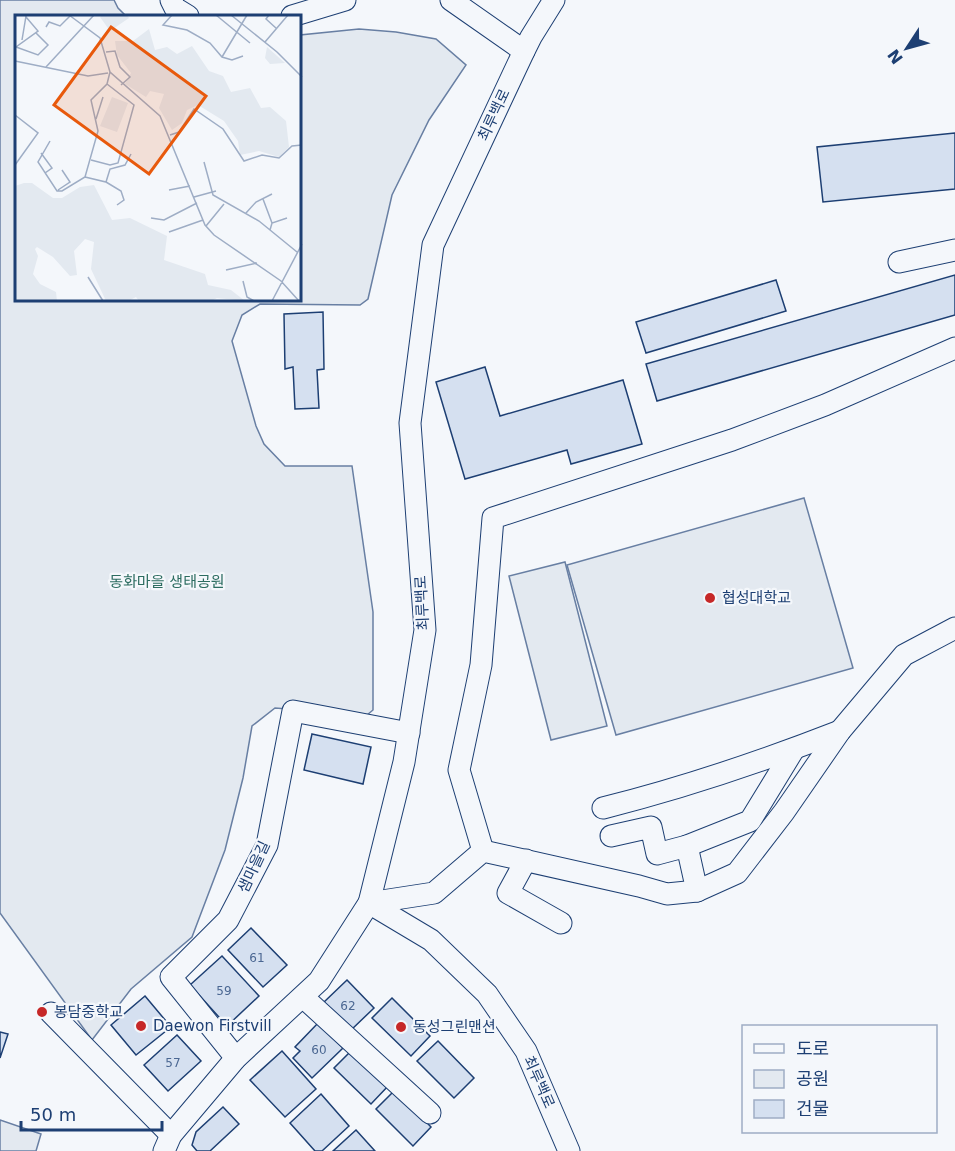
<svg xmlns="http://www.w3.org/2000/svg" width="955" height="1151" viewBox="0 0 955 1151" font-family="'DejaVu Sans','Noto Sans KR',sans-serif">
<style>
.green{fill:#e3e9f0;stroke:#687fa3;stroke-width:1.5}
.building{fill:#d5e0f0;stroke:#1d3f73;stroke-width:1.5}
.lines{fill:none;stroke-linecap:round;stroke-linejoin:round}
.minor-casing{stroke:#1d3f73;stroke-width:23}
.minor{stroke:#f4f7fb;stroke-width:21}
.poi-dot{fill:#c62828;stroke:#f4f7fb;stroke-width:2}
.labels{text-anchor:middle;stroke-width:4.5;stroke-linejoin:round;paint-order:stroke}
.number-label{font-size:12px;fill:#4b6792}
.street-label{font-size:15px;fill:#1d3f73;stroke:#f4f7fb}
.park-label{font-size:15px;fill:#2c6c60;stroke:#f4f7fb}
.poi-label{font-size:15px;fill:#1d3f73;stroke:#f4f7fb;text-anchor:start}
.inset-road{fill:none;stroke:#9eadc5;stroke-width:1.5}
.view{fill:#e8590c;fill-opacity:0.15;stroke:#e8590c;stroke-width:3}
.inset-edge{fill:none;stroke:#1d3f73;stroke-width:3}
</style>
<rect width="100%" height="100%" fill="#f4f7fb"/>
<g class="green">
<polygon points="0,0 114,0 118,8 126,16 16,16 16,300 300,300 300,35 359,29 396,32 436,39 466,65 429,120 392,195 368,299 360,305 260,304 242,315 232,341 256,426 264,444 285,466 352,466 373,612 373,710 367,715 275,708 252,726 243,778 225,850 192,937 131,989 92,1040 0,913"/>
<polygon points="804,498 853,668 616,735 567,565"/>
<polygon points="565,562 607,726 551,740 509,576"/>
<polygon points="0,1120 41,1134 36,1151 0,1151"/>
</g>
<g class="building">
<polygon points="955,133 955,189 823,202 817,147"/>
<polygon points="955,275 955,315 657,401 646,364"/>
<polygon points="776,280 786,311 646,353 636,322"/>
<polygon points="323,312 324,369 317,370 319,408 295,409 293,367 285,369 284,314"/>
<polygon points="485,367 500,416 623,380 642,444 571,464 567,450 465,479 436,382"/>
<polygon points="312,734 371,747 363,784 304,770"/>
<polygon points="251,928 287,965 263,987 228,950"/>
<polygon points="222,956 259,996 227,1026 190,985"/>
<polygon points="347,980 374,1008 350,1031 323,1003"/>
<polygon points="145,996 171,1027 136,1055 111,1025"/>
<polygon points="392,998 430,1036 411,1056 372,1018"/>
<polygon points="318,1023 343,1048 312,1078 293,1058 300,1051 295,1047"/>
<polygon points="0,1032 8,1034 0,1058"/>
<polygon points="177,1035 201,1061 168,1091 144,1065"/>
<polygon points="438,1041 474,1078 454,1098 417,1061"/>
<polygon points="352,1050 389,1085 371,1104 334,1068"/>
<polygon points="282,1051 316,1089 285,1117 250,1080"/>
<polygon points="395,1090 431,1127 413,1146 376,1109"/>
<polygon points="321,1094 349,1126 322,1151 315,1151 290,1123"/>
<polygon points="223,1107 239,1124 210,1151 197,1151 192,1145 196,1132"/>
<polygon points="356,1130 375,1151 333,1151"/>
</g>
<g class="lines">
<defs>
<g id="minor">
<polyline points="171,0 175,8 188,16"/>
<polyline points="451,0 524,51"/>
<polyline points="292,16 345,0"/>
<polyline points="899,262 955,250"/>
<path d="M603 808C683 788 763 761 840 731"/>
<polyline points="611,836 651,827 657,854 687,846 697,891"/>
<polyline points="687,846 750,821 794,749"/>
<polyline points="483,851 459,770 481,665 493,518 732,440 825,405 955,348"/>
<polyline points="526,860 508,893 561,923"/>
<polyline points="369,903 434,893 483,851 639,886 667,894 697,891 737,873 784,812 840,731 904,655 955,628"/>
<polyline points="369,903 431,940 487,994 526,1051 569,1151"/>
<polyline points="303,997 430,1113"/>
<polyline points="51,1013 171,1135"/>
<polyline points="236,1058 171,977 228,920 267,845 293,711 409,733"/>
<polyline points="164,1151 171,1135 236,1058 319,981 369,903 404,762 425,630 410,423 433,245 524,51 531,37 554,0"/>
</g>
</defs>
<use href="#minor" class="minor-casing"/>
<use href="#minor" class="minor"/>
</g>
<g class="poi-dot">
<circle cx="710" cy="598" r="6"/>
<circle cx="42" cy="1012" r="6"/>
<circle cx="141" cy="1026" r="6"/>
<circle cx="401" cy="1027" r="6"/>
</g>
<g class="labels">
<g class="number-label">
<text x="257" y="962">61</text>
<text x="224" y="995">59</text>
<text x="348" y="1010">62</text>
<text x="319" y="1054">60</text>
<text x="173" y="1067">57</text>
</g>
<g class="street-label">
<text transform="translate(494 115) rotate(-65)" y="5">최루백로</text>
<text transform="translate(422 603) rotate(-93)" y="5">최루백로</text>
<text transform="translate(254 867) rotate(-65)" y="5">샘마을길</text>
<text transform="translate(539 1082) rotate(66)" y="5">최루백로</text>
</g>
<g class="park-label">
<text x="167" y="587">동화마을 생태공원</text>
</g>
<g class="poi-label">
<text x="722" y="603">협성대학교</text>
<text x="54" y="1017">봉담중학교</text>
<text x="153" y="1031">Daewon Firstvill</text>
<text x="413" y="1032">동성그린맨션</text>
</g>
</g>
<g transform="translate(15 15)">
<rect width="286" height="286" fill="#f4f7fb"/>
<path d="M87 0H112L114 3 95 16 85 2ZM134 14 140 35 152 32 162 39 177 31 194 56 208 61 216 77 235 73 246 93 255 92 271 106 274 132 264 142 244 136 225 140 223 126 209 106 183 90 172 95 167 108 157 115 144 93 149 79 135 76 131 82 110 69 116 58 102 40 100 26H118ZM252 32 270 48 255 49 250 43ZM97 82 113 88 102 117 85 111ZM9 168H17L38 183H47L65 172 79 170 97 205 115 203 152 221 149 245 190 259 193 270 216 275 230 286 202 283 196 286H124L121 282 113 286H91L76 254 79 227 70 224 59 236 62 260 55 261 38 242 22 232 20 234 23 241 18 259 25 269 41 277 42 286H0V171Z" fill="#e3e9f0"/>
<path class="inset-road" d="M54 0 85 23 95 57 145 101 190 210 199 220 266 266 284 286M157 0 148 10 172 15 195 28 207 42 217 45 228 41M201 0 235 28M216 0 262 37 287 62M254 0 251 4 262 14M11 2 23 16 1 32 23 40 33 30 21 18M31 12 34 7 45 11 55 1M7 25 11 1M250 27 273 0M91 37 100 36 105 52 115 62 106 70M207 42 232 0M0 46 73 61 93 58M31 52 79 0M0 100 23 118 0 150M81 104 88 82M155 120 164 117 179 94 208 114 229 146 247 140 264 143 277 131 287 130M35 126 23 147 42 176H47L70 162 83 116 76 85 92 69 95 57M26 138 37 153 30 158M76 145 95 150 103 148 119 90 92 69M189 147 198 180 244 206 282 237M70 162 91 167 95 154 110 150 116 139M91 167 106 176 109 185 102 190M43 175 55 167 47 155M154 175 175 171M179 182 201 176M248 184 257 208M231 198 241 187 257 179M136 203 149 205 182 188M191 211 209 189M255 215 257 208 272 203M154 217 188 205M211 255 242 248M73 262 88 286M228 266 232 282 239 286M257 286 287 229"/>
<path class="view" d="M96 12 191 81 134 159 39 90Z"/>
<rect width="286" height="286" class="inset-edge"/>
</g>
<rect x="742" y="1025" width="195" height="108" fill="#f4f7fb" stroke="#9eadc5" stroke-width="1.5"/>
<rect x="754" y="1044" width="30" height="9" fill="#f4f7fb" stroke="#9eadc5" stroke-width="1.5"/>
<text x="796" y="1055" font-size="18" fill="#1d3f73">도로</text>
<rect x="754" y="1070" width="30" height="18" fill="#e3e9f0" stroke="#9eadc5" stroke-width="1.5"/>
<text x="796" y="1085" font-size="18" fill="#1d3f73">공원</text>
<rect x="754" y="1100" width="30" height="18" fill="#d5e0f0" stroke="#9eadc5" stroke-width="1.5"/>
<text x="796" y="1115" font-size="18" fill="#1d3f73">건물</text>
<g transform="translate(907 48) rotate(234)" stroke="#f4f7fb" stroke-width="4.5" paint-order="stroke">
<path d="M0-4.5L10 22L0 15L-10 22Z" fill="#1d3f73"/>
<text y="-9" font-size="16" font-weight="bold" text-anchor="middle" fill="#1d3f73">N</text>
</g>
<path d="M21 1121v9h141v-9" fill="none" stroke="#1d3f73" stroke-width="3"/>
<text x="30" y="1121" font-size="18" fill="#1d3f73" stroke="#f4f7fb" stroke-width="4.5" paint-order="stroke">50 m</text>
</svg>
